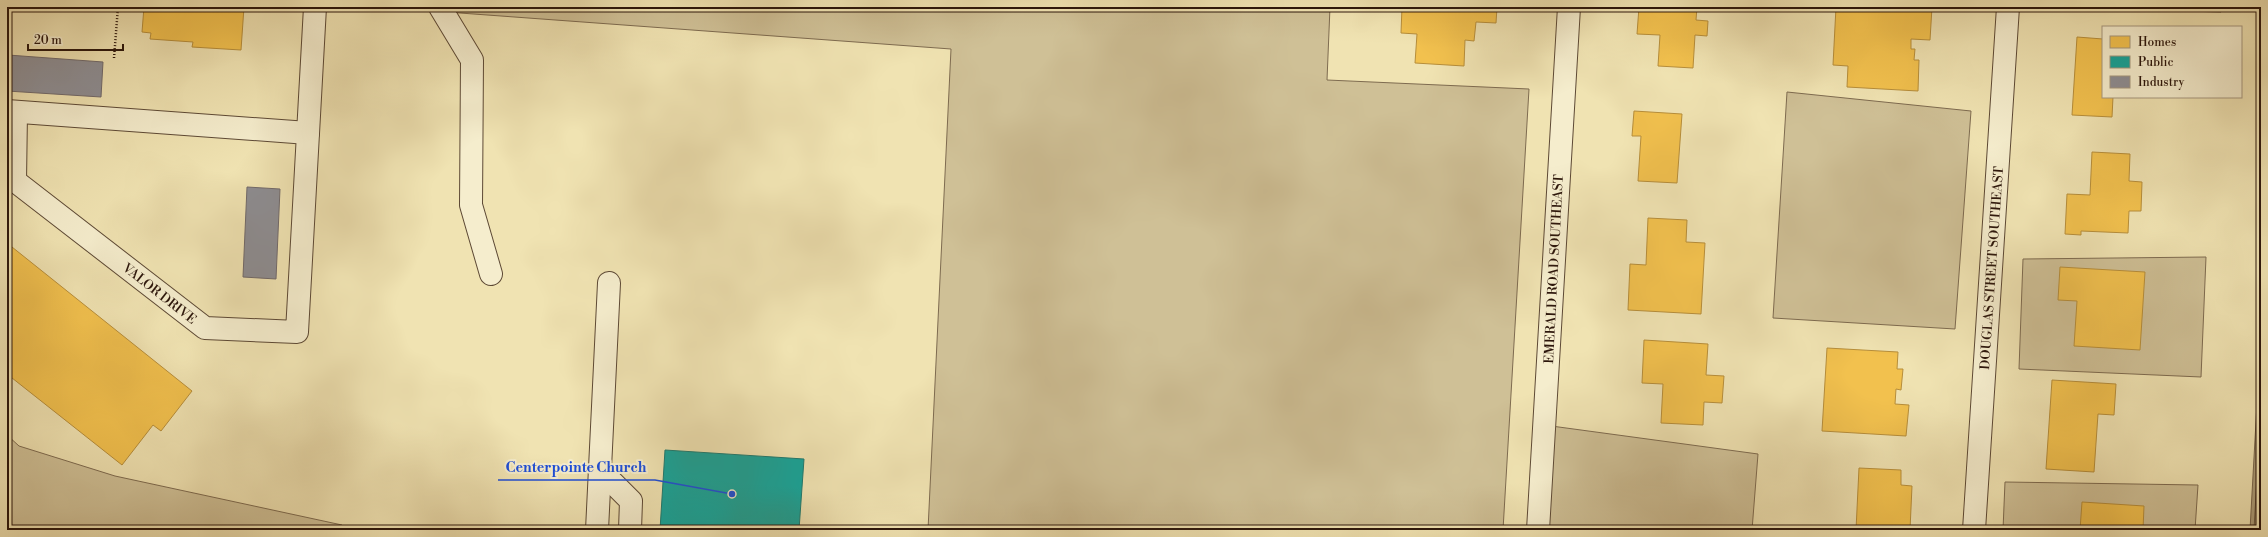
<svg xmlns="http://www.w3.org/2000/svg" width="2268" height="537" viewBox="0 0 2268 537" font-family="'Libre Bodoni',serif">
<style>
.green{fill:#cfc096;stroke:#7e6b50}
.water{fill:#ad9d79;stroke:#79674d}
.homes{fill:#f2c14e;stroke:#b78e3a}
.public{fill:#17a398;stroke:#1d796e}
.industry{fill:#8d8d92;stroke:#70696a}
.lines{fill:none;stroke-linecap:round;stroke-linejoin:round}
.shore{stroke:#6c5a42;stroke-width:1}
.minor-casing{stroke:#5d4935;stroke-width:24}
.path{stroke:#2c160b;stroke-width:2.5;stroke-dasharray:1 2;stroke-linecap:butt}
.minor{stroke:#f5edcd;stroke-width:22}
.labels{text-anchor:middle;stroke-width:4;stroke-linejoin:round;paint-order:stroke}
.street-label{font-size:13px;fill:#2c160b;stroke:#f5edcd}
.leader{fill:none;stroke:#1d4ed8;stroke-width:1.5}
.callout-dot{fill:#1d4ed8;stroke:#f5edcd;stroke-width:1.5}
.callout-label{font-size:14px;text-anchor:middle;font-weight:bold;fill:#1d4ed8;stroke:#f5edcd;stroke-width:4;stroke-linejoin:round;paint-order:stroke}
</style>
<rect width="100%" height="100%" fill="#f0e3b2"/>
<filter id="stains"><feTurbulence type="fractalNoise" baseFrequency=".005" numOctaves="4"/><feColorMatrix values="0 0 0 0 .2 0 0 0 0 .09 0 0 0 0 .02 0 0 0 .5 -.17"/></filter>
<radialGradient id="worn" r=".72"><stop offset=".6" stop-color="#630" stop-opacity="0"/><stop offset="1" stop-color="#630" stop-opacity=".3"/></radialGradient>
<g class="green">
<polygon points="378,7 1330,7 1327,80 1529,89 1503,530 928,530 951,49"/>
<polygon points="2044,7 2221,7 2221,12"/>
<polygon points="1787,92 1971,111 1955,329 1773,318"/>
<polygon points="2206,257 2201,377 2019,369 2023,259"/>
<polygon points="1544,425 1758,454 1752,530 1538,530"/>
<polygon points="7,435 19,446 115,476 342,525 342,530 7,530"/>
<polygon points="2005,482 2198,485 2195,530 2003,530"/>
</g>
<polygon class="water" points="2261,331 2261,530 2250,530"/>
<g class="homes">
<polygon points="144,7 244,7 241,50 192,47 193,42 150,39 151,33 142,32"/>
<polygon points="1402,7 1497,7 1496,23 1476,22 1474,41 1465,40 1464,66 1415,63 1417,34 1401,33"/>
<polygon points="1639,7 1697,7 1696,20 1708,21 1707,36 1695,35 1693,68 1658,66 1660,35 1637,34"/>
<polygon points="1836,7 1932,7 1930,40 1911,39 1911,49 1915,49 1914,60 1919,60 1918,91 1847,87 1848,66 1833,65"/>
<polygon points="2077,37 2103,39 2103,97 2113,97 2112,117 2072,115"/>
<polygon points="1634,111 1682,114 1677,183 1638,181 1641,136 1632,136"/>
<polygon points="2092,152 2130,154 2129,181 2142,182 2141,211 2129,211 2128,233 2081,231 2081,235 2065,234 2067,194 2090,195"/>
<polygon points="1648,218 1687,220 1686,242 1705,243 1701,314 1628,310 1630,264 1646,265"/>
<polygon points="7,243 192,391 161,431 153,425 122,465 7,374"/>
<polygon points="2060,267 2145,272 2140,350 2074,346 2077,301 2058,300"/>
<polygon points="1644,340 1708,344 1706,375 1724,376 1722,403 1704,402 1703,425 1661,423 1663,384 1642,383"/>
<polygon points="1827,348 1898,352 1897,369 1903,369 1901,390 1896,389 1895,404 1909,405 1906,436 1822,431"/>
<polygon points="2052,380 2116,384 2114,415 2098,414 2094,472 2046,469"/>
<polygon points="1859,468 1901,470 1901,485 1912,486 1910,530 1856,530"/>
<polygon points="2082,502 2144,506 2143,530 2080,530"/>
</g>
<polygon class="public" points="665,450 804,459 799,530 660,530"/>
<g class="industry">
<polygon points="8,55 103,62 101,97 7,91"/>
<polygon points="247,187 280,189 276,279 243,277"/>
</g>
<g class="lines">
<polyline class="shore" points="2254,530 2261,403"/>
<defs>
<g id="minor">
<polyline points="440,7 472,60 471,205 491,274"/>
<polyline points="7,111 308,133"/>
<polyline points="16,112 15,181 205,328 297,332 315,7"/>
<polyline points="600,470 631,501 630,530"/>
<polyline points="597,530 609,283"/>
<polyline points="1538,530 1569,7"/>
<polyline points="1974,530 2008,7"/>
</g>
</defs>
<use href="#minor" class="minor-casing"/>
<polyline class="path" points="114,58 118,7"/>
<use href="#minor" class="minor"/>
</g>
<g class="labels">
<g class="street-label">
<text transform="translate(1991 268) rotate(-86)" y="5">DOUGLAS STREET SOUTHEAST</text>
<text transform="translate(1553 269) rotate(-87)" y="5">EMERALD ROAD SOUTHEAST</text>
<text transform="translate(160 293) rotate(38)" y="5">VALOR DRIVE</text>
</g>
</g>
<path class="leader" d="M732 494L655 480H498"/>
<circle class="callout-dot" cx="732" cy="494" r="4"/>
<g class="callout-label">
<text x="576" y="472">Centerpointe Church</text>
</g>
<rect width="2268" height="537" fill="none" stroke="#f0e3b2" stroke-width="24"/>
<rect x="8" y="8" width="2252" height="521" fill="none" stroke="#2c160b" stroke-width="2"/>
<rect x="12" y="12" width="2244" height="513" fill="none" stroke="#2c160b"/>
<rect x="2102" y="26" width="140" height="72" fill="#f5edcd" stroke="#a5977f"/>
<rect x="2110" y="36" width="20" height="12" fill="#f2c14e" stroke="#a5977f"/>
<text x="2138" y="46" font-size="12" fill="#2c160b">Homes</text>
<rect x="2110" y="56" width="20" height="12" fill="#17a398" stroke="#a5977f"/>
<text x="2138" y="66" font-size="12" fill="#2c160b">Public</text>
<rect x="2110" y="76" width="20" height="12" fill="#8d8d92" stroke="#a5977f"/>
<text x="2138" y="86" font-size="12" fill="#2c160b">Industry</text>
<path d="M28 44v6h95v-6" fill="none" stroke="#2c160b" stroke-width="2"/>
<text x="34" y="44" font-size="12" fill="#2c160b" stroke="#f5edcd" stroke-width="3" paint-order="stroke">20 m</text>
<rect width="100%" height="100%" filter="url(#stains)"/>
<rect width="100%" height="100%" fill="url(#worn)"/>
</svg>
